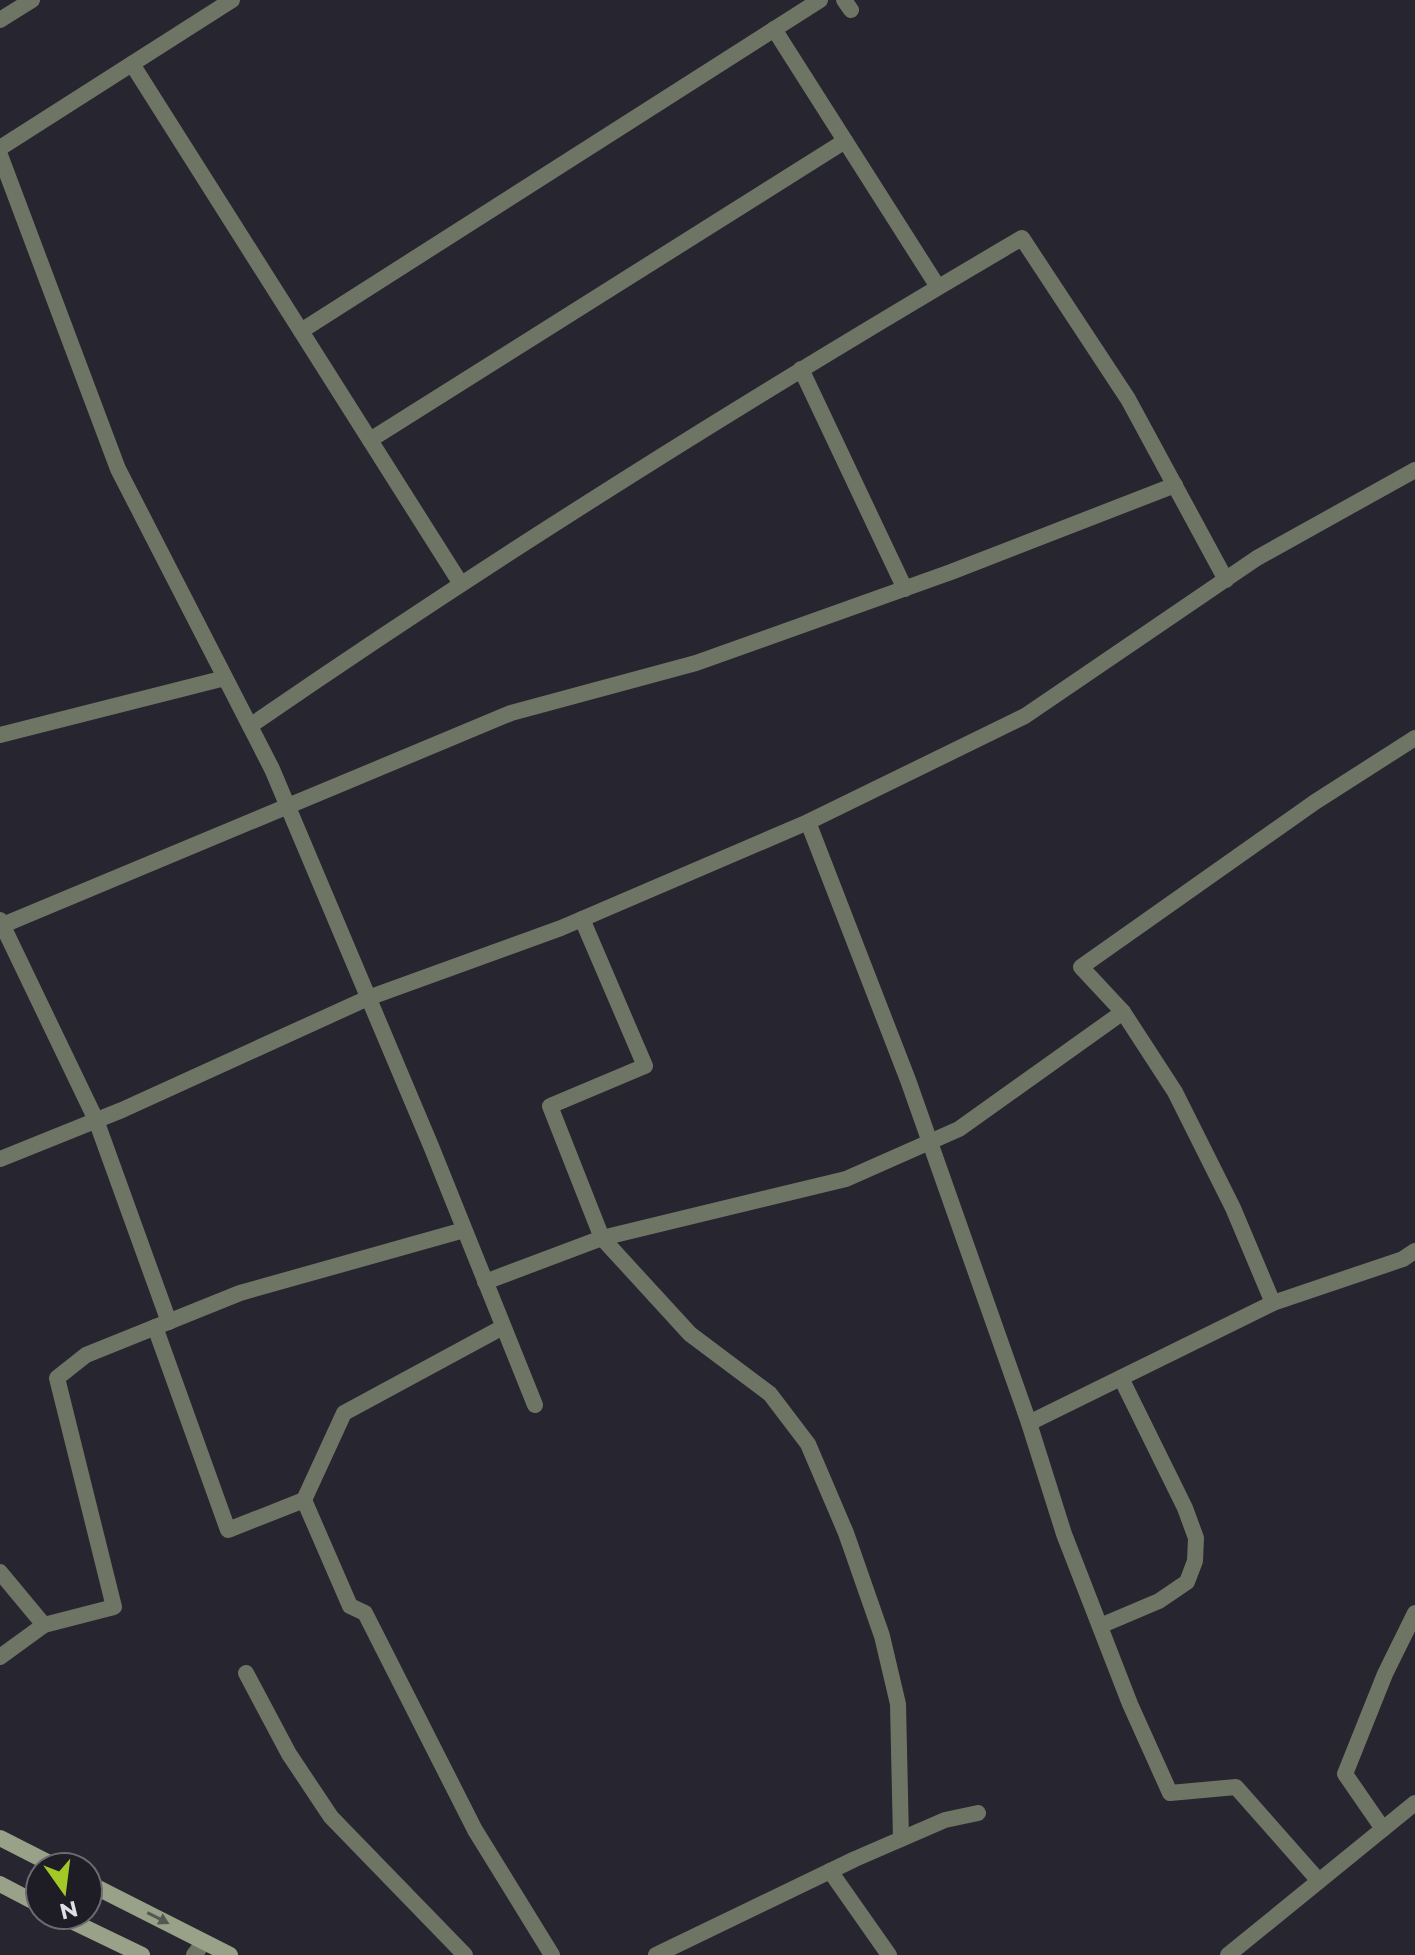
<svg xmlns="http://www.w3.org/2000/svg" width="1415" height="1955" viewBox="0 0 1415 1955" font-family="Montserrat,sans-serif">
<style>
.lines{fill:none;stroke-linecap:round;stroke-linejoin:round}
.street{stroke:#6f7565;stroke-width:16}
.secondary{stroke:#99a188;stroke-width:16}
.oneway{fill:#555852}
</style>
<rect width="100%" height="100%" fill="#27252f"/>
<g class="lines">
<g class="street">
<polyline points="844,0 851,10"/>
<polyline points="0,20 32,0"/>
<polyline points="774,29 938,287"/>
<polyline points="132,64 461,584"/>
<polyline points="0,148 232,0"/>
<polyline points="0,155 118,469 272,769 431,1146 535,1405"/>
<polyline points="301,331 820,0"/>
<polyline points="801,369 905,589"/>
<polyline points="370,440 845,141"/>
<path d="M250 726C501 553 759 392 1022 238L1128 399 1226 580"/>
<polyline points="0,735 225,678"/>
<polyline points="808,822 908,1080 1029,1423 1064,1534 1130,1704 1170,1793 1236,1787 1319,1881"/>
<polyline points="582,919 645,1066 550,1106 602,1238 690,1334 770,1394 808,1444 846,1533 882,1636 898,1704 901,1839"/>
<polyline points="0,920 96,1120 169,1322"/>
<polyline points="3,925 511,713 696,663 951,572 1175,485"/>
<polyline points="1123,1012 1175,1092 1233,1208 1273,1303"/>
<polyline points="0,1159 122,1110 368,998 561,928 808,822 1025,716 1257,558 1415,470"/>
<polyline points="485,1282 602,1238 846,1179 959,1129 1123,1012 1081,967 1315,802 1415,738"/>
<polyline points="155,1327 228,1530 304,1500 350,1606 365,1613 475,1830 552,1955"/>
<polyline points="1029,1423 1273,1303 1403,1259 1415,1251"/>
<polyline points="304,1500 344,1413 503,1327"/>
<polyline points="0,1572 44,1625"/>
<polyline points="1100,1626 1159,1601 1187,1582 1195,1561 1196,1538 1185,1508 1121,1378"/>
<polyline points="0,1657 44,1625 114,1607 57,1378 86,1355 240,1293 464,1230"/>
<polyline points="246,1673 289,1754 331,1817 465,1955"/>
<polyline points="1383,1829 1345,1774 1385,1674 1415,1613"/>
<polyline points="830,1871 889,1955"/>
<polyline points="194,1955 204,1942"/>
<polyline points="656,1955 855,1859 945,1820 978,1813"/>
<polyline points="1228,1955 1415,1803"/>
</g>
<g class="secondary">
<polyline points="0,1838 57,1867"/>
<polyline points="88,1883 230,1955"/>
<polyline points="0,1884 40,1905"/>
<polyline points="59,1915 142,1955"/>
</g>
</g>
<defs><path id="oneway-solid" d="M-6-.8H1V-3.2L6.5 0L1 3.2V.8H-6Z" transform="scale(2)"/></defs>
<use class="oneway" href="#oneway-solid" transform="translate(158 1918) rotate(27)"/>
<g transform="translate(64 1891) rotate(166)"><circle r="38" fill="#1e1c25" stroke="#6c6a72" stroke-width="2"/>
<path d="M0-6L14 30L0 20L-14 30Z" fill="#a3c927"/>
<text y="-12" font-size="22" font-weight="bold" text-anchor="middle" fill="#e0dfe6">N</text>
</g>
</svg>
